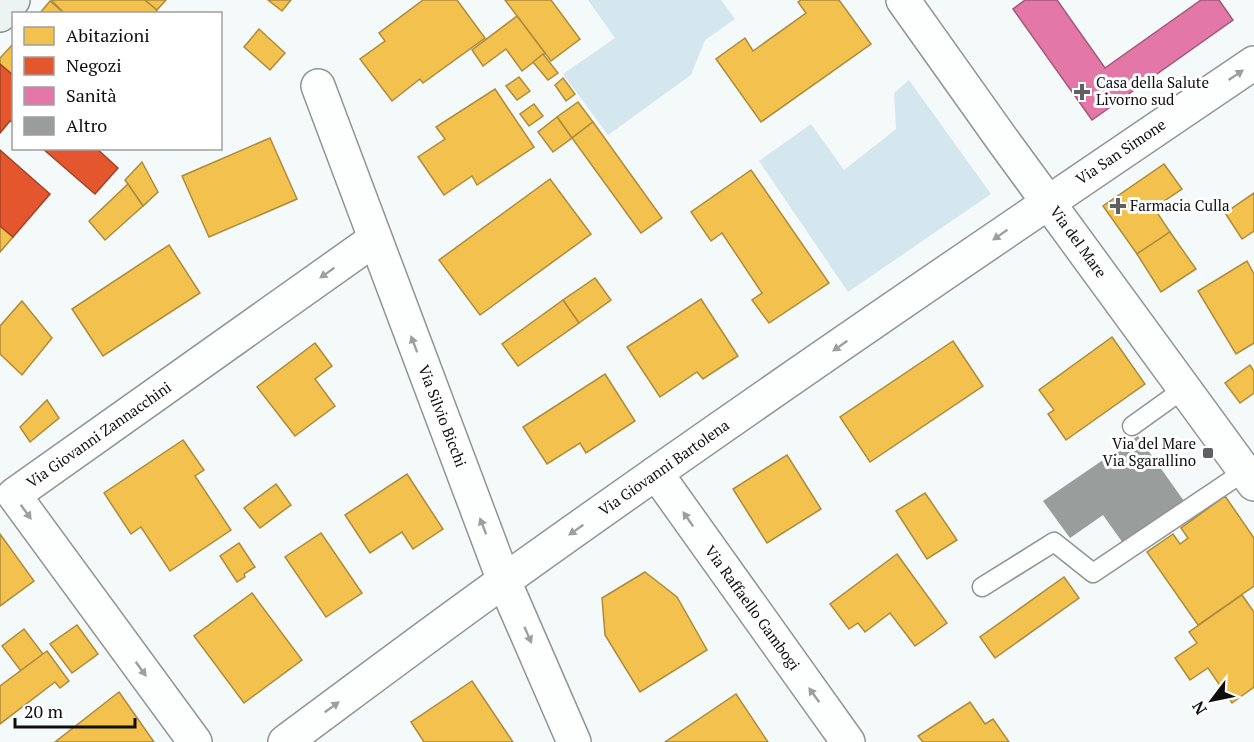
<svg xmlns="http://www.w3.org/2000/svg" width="1254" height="742" viewBox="0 0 1254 742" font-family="'PT Serif',serif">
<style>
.green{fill:#d4e7ef}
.homes{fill:#f2c14e;stroke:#ae8b3b;stroke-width:1.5}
.shops{fill:#e4572e;stroke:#a44124;stroke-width:1.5}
.health{fill:#e377a8;stroke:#a3587a;stroke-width:1.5}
.building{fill:#999e9c}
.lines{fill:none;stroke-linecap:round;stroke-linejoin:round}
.lane-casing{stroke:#929494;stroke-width:21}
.street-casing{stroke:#929494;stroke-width:36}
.secondary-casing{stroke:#888b8a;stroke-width:36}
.lane{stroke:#fdfefe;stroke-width:18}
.street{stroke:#fdfefe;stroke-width:33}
.secondary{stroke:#ebf4f2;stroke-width:33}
.oneway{fill:#9d9e9e}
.poi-dot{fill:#5e6160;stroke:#fff;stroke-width:2}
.labels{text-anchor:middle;stroke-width:6;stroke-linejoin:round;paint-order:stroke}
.poi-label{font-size:15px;fill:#0e0e0e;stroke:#fff;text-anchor:start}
.street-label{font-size:15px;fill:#0e0e0e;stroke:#fff}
</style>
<rect width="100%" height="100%" fill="#f4faf9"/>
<g class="green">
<polygon points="588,0 721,0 735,19 705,40 691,75 608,135 563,74 615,38"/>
<polygon points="909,80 991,194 848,292 759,161 811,124 844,170 896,129 894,93"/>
</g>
<g class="homes">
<polygon points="51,0 145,0 157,10 154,14 65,14"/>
<polygon points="145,0 166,0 157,10"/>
<polygon points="268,0 291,0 282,11"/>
<polygon points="423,0 457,0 485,38 423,83 420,79 392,101 360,59 385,41 379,33"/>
<polygon points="505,0 551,0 580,39 551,61"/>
<polygon points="801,0 839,0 871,44 761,122 716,59 745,38 753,51 806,13 798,2"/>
<polygon points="50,1 65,14 39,14"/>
<polygon points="517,16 545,53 522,71 506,49 483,66 472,50"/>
<polygon points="259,29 285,53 270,70 244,47"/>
<polygon points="14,43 14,76 0,64 0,58"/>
<polygon points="543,54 558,73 548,80 533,62"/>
<polygon points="519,77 530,91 517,100 506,86"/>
<polygon points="563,78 575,94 566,101 555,85"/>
<polygon points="495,89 534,147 477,185 472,176 444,195 418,157 445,139 436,127"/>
<polygon points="578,102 593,122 572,138 557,117"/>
<polygon points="534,104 543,116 529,126 520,114"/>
<polygon points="557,117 572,138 553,152 538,132"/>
<polygon points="593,122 662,218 641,233 572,138"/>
<polygon points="270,138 297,199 209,237 182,176"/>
<polygon points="142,162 158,192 143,206 125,180"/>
<polygon points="1164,164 1182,189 1154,208 1170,232 1137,254 1103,206"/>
<polygon points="751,170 829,283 769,323 752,300 762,293 722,233 711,241 691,212"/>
<polygon points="550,179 591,234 480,315 439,260"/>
<polygon points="128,184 143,206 105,240 89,221"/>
<polygon points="1254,193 1254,231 1242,239 1225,213"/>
<polygon points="0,226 13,237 0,252"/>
<polygon points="1170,232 1196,269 1161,292 1137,254"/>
<polygon points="169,245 200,293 103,356 72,309"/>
<polygon points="1247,261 1254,274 1254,343 1236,354 1198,291"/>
<polygon points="595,278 611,300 579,323 563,300"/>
<polygon points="701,299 738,356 703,379 697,372 660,397 627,347"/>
<polygon points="563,300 579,323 518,366 502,344"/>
<polygon points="22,301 52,338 22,375 0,354 0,326"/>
<polygon points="1112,337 1145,384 1066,440 1048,414 1054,410 1039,390"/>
<polygon points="953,341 983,386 870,462 840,417"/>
<polygon points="315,343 332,366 315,379 335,406 295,436 257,387"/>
<polygon points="1250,365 1254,371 1254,393 1240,403 1225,383"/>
<polygon points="605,374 635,421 586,453 580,443 547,464 523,427"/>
<polygon points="47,400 59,418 30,442 20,427"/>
<polygon points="183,440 204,470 195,476 231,530 170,571 141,527 131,534 104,493"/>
<polygon points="787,455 821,509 767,543 733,489"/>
<polygon points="407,474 443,529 413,549 402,532 370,553 345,515"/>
<polygon points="276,484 291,505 260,528 244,508"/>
<polygon points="925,493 957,540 927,559 896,511"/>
<polygon points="1225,496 1254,538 1254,586 1198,625 1147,552 1173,534 1180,544 1188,538 1181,528"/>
<polygon points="321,533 362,593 326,617 285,557"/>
<polygon points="0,534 34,581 0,606"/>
<polygon points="239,543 255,567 244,574 245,577 237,582 220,556"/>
<polygon points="897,554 947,623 915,646 890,613 865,632 858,623 849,629 830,604"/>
<polygon points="645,572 677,597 707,650 640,692 605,635 602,598"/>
<polygon points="1064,577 1079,598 995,658 980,637"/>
<polygon points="252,593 302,660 244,703 194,636"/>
<polygon points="1242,595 1254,612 1254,687 1232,703 1208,668 1190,680 1175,658 1197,643 1189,632"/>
<polygon points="77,625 98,654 72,673 50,644"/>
<polygon points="24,629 43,654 21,671 2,646"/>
<polygon points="47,651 69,681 60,688 55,682 0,724 0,686"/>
<polygon points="472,681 513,742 424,742 411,722"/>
<polygon points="119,692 154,742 55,742"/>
<polygon points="736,694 768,742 665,742"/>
<polygon points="970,702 985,724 993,719 1009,742 923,742 918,736"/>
</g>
<g class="shops">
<polygon points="0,64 14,76 14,123 10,121 0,133"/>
<polygon points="42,148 96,148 118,168 95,194"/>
<polygon points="0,150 50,194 13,237 0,226"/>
</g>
<polygon class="health" points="1025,0 1057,0 1105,68 1201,0 1219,0 1233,20 1092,120 1013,9"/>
<polygon class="building" points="1138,436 1186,504 1125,546 1103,515 1070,538 1043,501"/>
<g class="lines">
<defs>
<g id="lane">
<polyline points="1132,426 1185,388"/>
<polyline points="982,587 1054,542 1093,573 1245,471"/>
</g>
<g id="street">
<polyline points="903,0 1004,142 1254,484"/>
<polyline points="318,86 504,581 574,742"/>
<polyline points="656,473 848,742"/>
<polyline points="195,742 14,495 375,239"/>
<path d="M285 742C358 688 431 633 505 580 752 403 1003 233 1254 63"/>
</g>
<polyline id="secondary" points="0,15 13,0"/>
</defs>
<use href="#lane" class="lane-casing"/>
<use href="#street" class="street-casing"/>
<use href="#secondary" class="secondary-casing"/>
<use href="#lane" class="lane"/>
<use href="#street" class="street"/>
<use href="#secondary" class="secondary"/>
</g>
<defs><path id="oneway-solid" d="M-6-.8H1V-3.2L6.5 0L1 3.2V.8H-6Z" transform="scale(1.5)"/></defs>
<g class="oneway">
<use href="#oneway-solid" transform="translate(1236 75) rotate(-34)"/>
<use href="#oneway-solid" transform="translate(1000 235) rotate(145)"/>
<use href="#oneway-solid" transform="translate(327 273) rotate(145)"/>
<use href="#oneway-solid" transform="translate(414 344) rotate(-111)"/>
<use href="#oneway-solid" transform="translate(840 346) rotate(145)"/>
<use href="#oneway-solid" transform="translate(26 512) rotate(54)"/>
<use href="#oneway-solid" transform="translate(688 519) rotate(-125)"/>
<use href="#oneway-solid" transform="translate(483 526) rotate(-111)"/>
<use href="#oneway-solid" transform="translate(576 530) rotate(145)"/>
<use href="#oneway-solid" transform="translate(528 635) rotate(66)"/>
<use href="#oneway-solid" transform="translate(141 669) rotate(54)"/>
<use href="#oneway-solid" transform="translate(814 695) rotate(-126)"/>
<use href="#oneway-solid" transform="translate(332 707) rotate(-36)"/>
</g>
<g class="poi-dot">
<path d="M1079 83h6v6h6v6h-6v6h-6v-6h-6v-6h6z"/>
<path d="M1115 197h6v6h6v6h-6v6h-6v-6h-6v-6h6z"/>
<rect x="1202" y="447" width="12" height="12" rx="3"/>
</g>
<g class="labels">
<g class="poi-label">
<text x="1096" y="88">Casa della Salute<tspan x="1096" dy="17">Livorno sud</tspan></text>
<text x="1130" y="211">Farmacia Culla</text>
<text x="1196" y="449" text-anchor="end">Via del Mare<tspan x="1196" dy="17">Via Sgarallino</tspan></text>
</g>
<g class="street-label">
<text transform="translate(1121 152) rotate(-34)" y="5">Via San Simone</text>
<text transform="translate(1078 242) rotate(54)" y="5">Via del Mare</text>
<text transform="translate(442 416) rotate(69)" y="5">Via Silvio Bicchi</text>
<text transform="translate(99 435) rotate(-35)" y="5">Via Giovanni Zannacchini</text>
<text transform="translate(664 468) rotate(-35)" y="5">Via Giovanni Bartolena</text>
<text transform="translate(752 608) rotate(54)" y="5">Via Raffaello Gambogi</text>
</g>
</g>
<rect x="12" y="12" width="210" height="138" fill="#ffffff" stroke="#9f9f9f" stroke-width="1.5"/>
<rect x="24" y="27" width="30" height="18" fill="#f2c14e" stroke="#9f9f9f" stroke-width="1.5"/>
<text x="66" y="42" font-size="18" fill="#0e0e0e">Abitazioni</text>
<rect x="24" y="57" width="30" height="18" fill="#e4572e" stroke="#9f9f9f" stroke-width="1.5"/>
<text x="66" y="72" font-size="18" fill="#0e0e0e">Negozi</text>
<rect x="24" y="87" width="30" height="18" fill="#e377a8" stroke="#9f9f9f" stroke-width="1.5"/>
<text x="66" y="102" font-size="18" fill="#0e0e0e">Sanità</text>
<rect x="24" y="117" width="30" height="18" fill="#999e9c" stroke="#9f9f9f" stroke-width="1.5"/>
<text x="66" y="132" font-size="18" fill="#0e0e0e">Altro</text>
<g transform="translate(1212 700) rotate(238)" stroke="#ffffff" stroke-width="4.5" paint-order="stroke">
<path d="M0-4.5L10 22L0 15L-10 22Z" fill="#0e0e0e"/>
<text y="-9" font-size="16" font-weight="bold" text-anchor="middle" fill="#0e0e0e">N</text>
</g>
<path d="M15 718v9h120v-9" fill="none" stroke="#0e0e0e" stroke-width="3"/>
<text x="24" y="718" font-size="18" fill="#0e0e0e" stroke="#ffffff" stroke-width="4.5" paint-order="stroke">20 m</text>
</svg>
